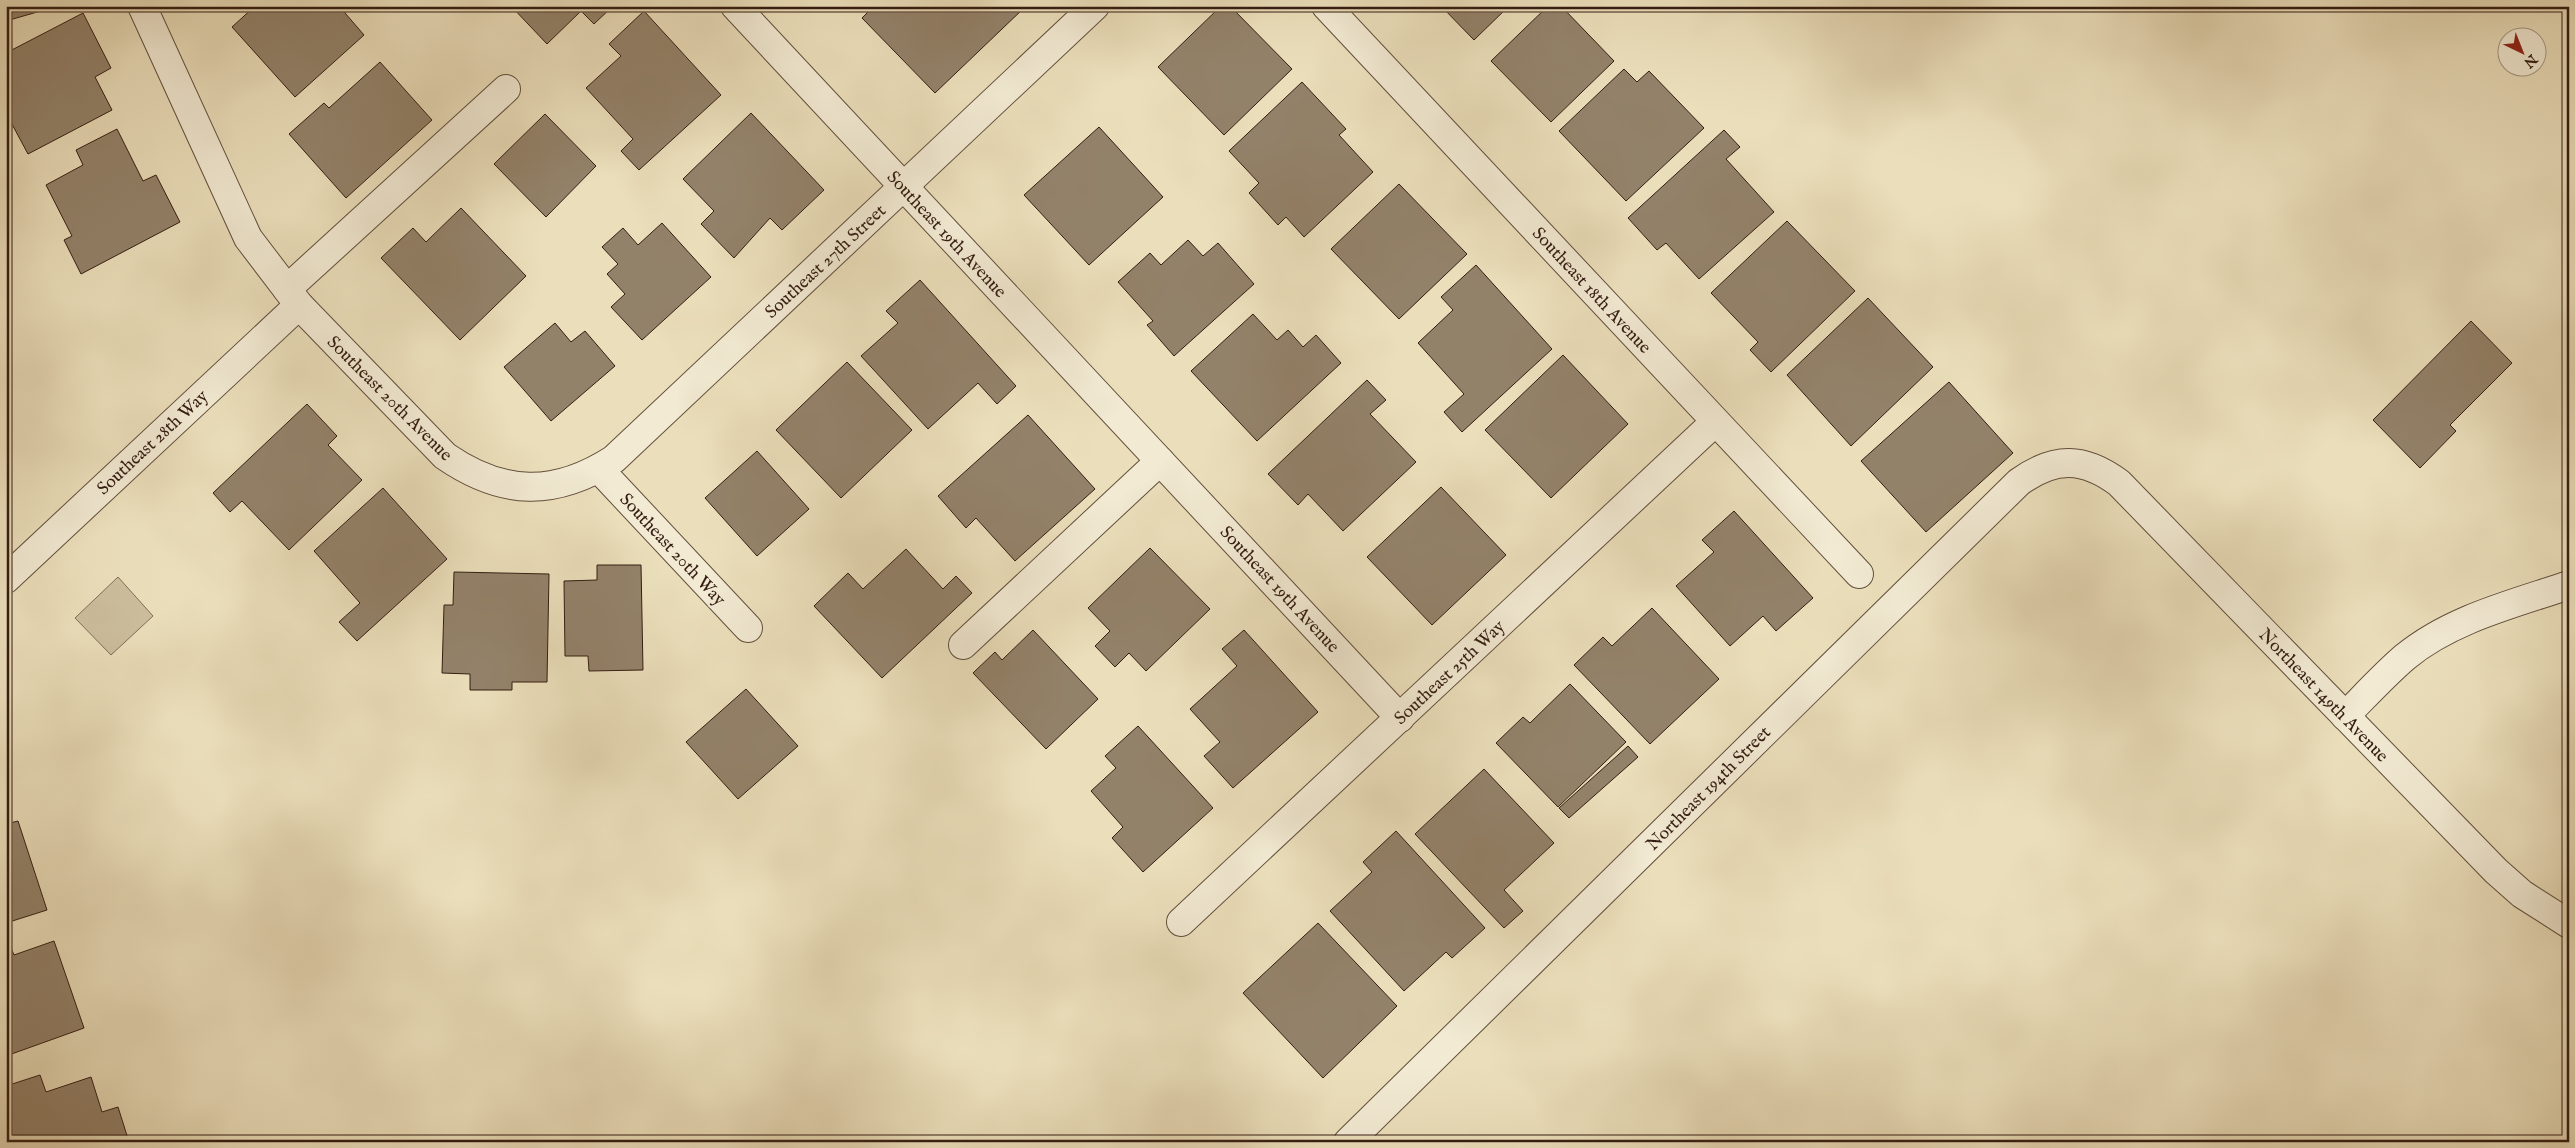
<svg xmlns="http://www.w3.org/2000/svg" width="2575" height="1148" viewBox="0 0 2575 1148" font-family="'IM FELL English',serif">
<style>
.green{fill:#ccbe9e;stroke:#806e58}
.building{fill:#93826a;stroke:#341d12}
.lines{fill:none;stroke-linecap:round;stroke-linejoin:round}
.minor-casing{stroke:#624e3c;stroke-width:30}
.minor{stroke:#f2ead3;stroke-width:28}
.labels{text-anchor:middle;stroke-width:4.5;stroke-linejoin:round;paint-order:stroke}
.street-label{font-size:18px;fill:#341d12;stroke:#f2ead3}
</style>
<rect width="100%" height="100%" fill="#ebdfbb"/>
<filter id="stains"><feTurbulence type="fractalNoise" baseFrequency=".004" numOctaves="4"/><feColorMatrix values="0 0 0 0 .2 0 0 0 0 .09 0 0 0 0 .02 0 0 0 .5 -.17"/></filter>
<radialGradient id="worn" r=".72"><stop offset=".6" stop-color="#630" stop-opacity="0"/><stop offset="1" stop-color="#630" stop-opacity=".3"/></radialGradient>
<polygon class="green" points="118,577 153,616 111,655 75,618"/>
<g class="building">
<polygon points="6,6 58,6 6,21"/>
<polygon points="255,6 339,6 364,35 295,97 232,27"/>
<polygon points="511,6 613,6 594,24 581,11 547,44"/>
<polygon points="874,6 982,6 985,9 988,6 1022,6 1024,8 935,93 862,18"/>
<polygon points="1221,6 1230,6 1292,69 1224,135 1158,67"/>
<polygon points="1441,6 1509,6 1474,40"/>
<polygon points="1548,6 1561,6 1614,61 1551,122 1491,61"/>
<polygon points="644,11 721,95 639,170 621,151 633,139 586,88 621,56 609,44"/>
<polygon points="83,13 111,68 95,77 112,110 28,154 6,113 6,53"/>
<polygon points="380,62 432,120 346,198 289,134 324,103 329,108"/>
<polygon points="1624,69 1637,82 1649,71 1704,128 1626,201 1559,131"/>
<polygon points="1302,82 1346,129 1339,135 1373,172 1304,237 1286,217 1278,225 1249,193 1259,183 1229,151"/>
<polygon points="751,113 824,190 782,230 770,218 734,258 701,224 714,211 683,179"/>
<polygon points="545,114 596,166 546,217 494,164"/>
<polygon points="1099,127 1163,197 1089,265 1024,195"/>
<polygon points="117,129 143,181 156,175 180,222 81,274 64,240 72,236 46,185 83,165 76,150"/>
<polygon points="1724,130 1740,147 1726,159 1774,212 1699,279 1666,243 1657,250 1628,218"/>
<polygon points="1399,184 1467,254 1399,319 1331,249"/>
<polygon points="461,208 526,276 460,340 381,258 413,228 426,242"/>
<polygon points="1787,221 1855,291 1771,372 1750,350 1758,342 1711,293"/>
<polygon points="662,223 711,277 642,340 611,307 625,294 607,274 618,264 602,247 623,228 638,245"/>
<polygon points="1188,240 1203,256 1218,243 1254,284 1174,356 1147,325 1153,321 1118,282 1150,253 1161,265"/>
<polygon points="1476,265 1552,349 1462,432 1444,412 1464,394 1418,343 1453,310 1441,297"/>
<polygon points="920,280 1016,386 997,404 978,383 928,429 861,356 898,323 886,311"/>
<polygon points="1868,298 1933,367 1851,446 1787,375"/>
<polygon points="1253,314 1277,340 1288,330 1303,347 1316,335 1341,363 1257,441 1191,371"/>
<polygon points="2471,321 2512,363 2450,425 2456,431 2420,468 2373,420"/>
<polygon points="555,323 571,342 585,331 615,366 551,421 504,367"/>
<polygon points="1563,355 1628,424 1551,498 1485,430"/>
<polygon points="847,362 912,430 841,498 776,430"/>
<polygon points="1367,380 1386,400 1370,414 1416,462 1343,531 1308,494 1298,505 1268,474"/>
<polygon points="1949,382 2013,453 1926,532 1861,461"/>
<polygon points="307,404 337,436 328,445 362,480 289,550 242,501 230,512 213,493"/>
<polygon points="1028,415 1095,489 1015,561 976,518 966,528 938,496"/>
<polygon points="757,451 809,509 757,556 705,498"/>
<polygon points="1441,487 1506,555 1432,625 1367,557"/>
<polygon points="383,488 447,559 357,641 339,622 360,603 314,551"/>
<polygon points="1734,511 1813,598 1776,631 1763,616 1730,646 1676,586 1714,552 1702,540"/>
<polygon points="1150,548 1210,609 1146,671 1129,653 1115,667 1095,646 1110,631 1088,608"/>
<polygon points="906,549 943,589 956,576 972,593 882,678 814,606 848,573 863,589"/>
<polygon points="597,565 641,565 643,670 589,671 588,656 565,656 564,581 597,580"/>
<polygon points="454,572 549,574 547,682 512,682 512,690 470,690 470,674 442,673 444,605 453,605"/>
<polygon points="1652,608 1719,679 1650,744 1574,665 1603,637 1612,646"/>
<polygon points="1033,630 1098,699 1046,749 973,673 995,652 1002,660"/>
<polygon points="1244,630 1318,712 1233,788 1204,756 1220,742 1190,709 1237,666 1222,649"/>
<polygon points="1570,684 1626,742 1558,807 1496,743 1523,717 1530,723"/>
<polygon points="746,689 798,746 738,799 686,742"/>
<polygon points="1138,726 1213,808 1143,872 1112,838 1123,827 1091,791 1116,768 1105,756"/>
<polygon points="1628,746 1638,757 1569,818 1559,808"/>
<polygon points="1484,769 1554,843 1504,890 1523,911 1504,928 1415,834"/>
<polygon points="18,821 47,910 6,923 6,824"/>
<polygon points="1396,831 1485,928 1452,958 1446,952 1404,991 1330,911 1372,872 1363,862"/>
<polygon points="1318,923 1397,1006 1323,1078 1243,993"/>
<polygon points="6,936 14,955 54,941 84,1028 6,1056"/>
<polygon points="40,1075 46,1092 91,1077 102,1112 118,1107 129,1142 13,1142 6,1120 6,1086"/>
</g>
<g class="lines">
<defs>
<g id="minor">
<path d="M142 6 248 238 299 305 445 456C503 496 555 497 614 459L1095 6"/>
<polyline points="735,6 1400,718"/>
<polyline points="1326,6 1859,574"/>
<polyline points="287,289 506,89"/>
<polyline points="599,469 748,628"/>
<polyline points="6,579 299,305"/>
<polyline points="963,645 1160,461"/>
<path d="M2345 716C2364 697 2384 675 2405 657 2451 619 2513 604 2569 585"/>
<polyline points="1181,922 1715,422"/>
<path d="M1348 1142 2019 482C2055 456 2084 457 2119 483L2496 871 2522 894 2569 924"/>
</g>
</defs>
<use href="#minor" class="minor-casing"/>
<use href="#minor" class="minor"/>
</g>
<g class="labels">
<g class="street-label">
<text transform="translate(947 234) rotate(47)" y="6">Southeast 19th Avenue</text>
<text transform="translate(825 261) rotate(-43)" y="6">Southeast 27th Street</text>
<text transform="translate(1592 290) rotate(47)" y="6">Southeast 18th Avenue</text>
<text transform="translate(390 398) rotate(45)" y="6">Southeast 20th Avenue</text>
<text transform="translate(152 442) rotate(-43)" y="6">Southeast 28th Way</text>
<text transform="translate(673 549) rotate(47)" y="6">Southeast 20th Way</text>
<text transform="translate(1280 589) rotate(47)" y="6">Southeast 19th Avenue</text>
<text transform="translate(1449 672) rotate(-43)" y="6">Southeast 25th Way</text>
<text transform="translate(2324 695) rotate(46)" y="6">Northeast 149th Avenue</text>
<text transform="translate(1708 788) rotate(-45)" y="6">Northeast 194th Street</text>
</g>
</g>
<rect width="2575" height="1148" fill="none" stroke="#ebdfbb" stroke-width="25"/>
<rect x="8" y="8" width="2560" height="1133" fill="none" stroke="#341d12" stroke-width="2.5"/>
<rect x="12" y="12" width="2550" height="1123" fill="none" stroke="#341d12"/>
<g transform="translate(2522 52) rotate(137)"><circle r="24" fill="#f2ead3" stroke="#a69886"/>
<path d="M0-4L9 19L0 12L-9 19Z" fill="#8f2418"/>
<text y="-8" font-size="14" font-weight="bold" text-anchor="middle" fill="#341d12">N</text>
</g>
<rect width="100%" height="100%" filter="url(#stains)"/>
<rect width="100%" height="100%" fill="url(#worn)"/>
</svg>
